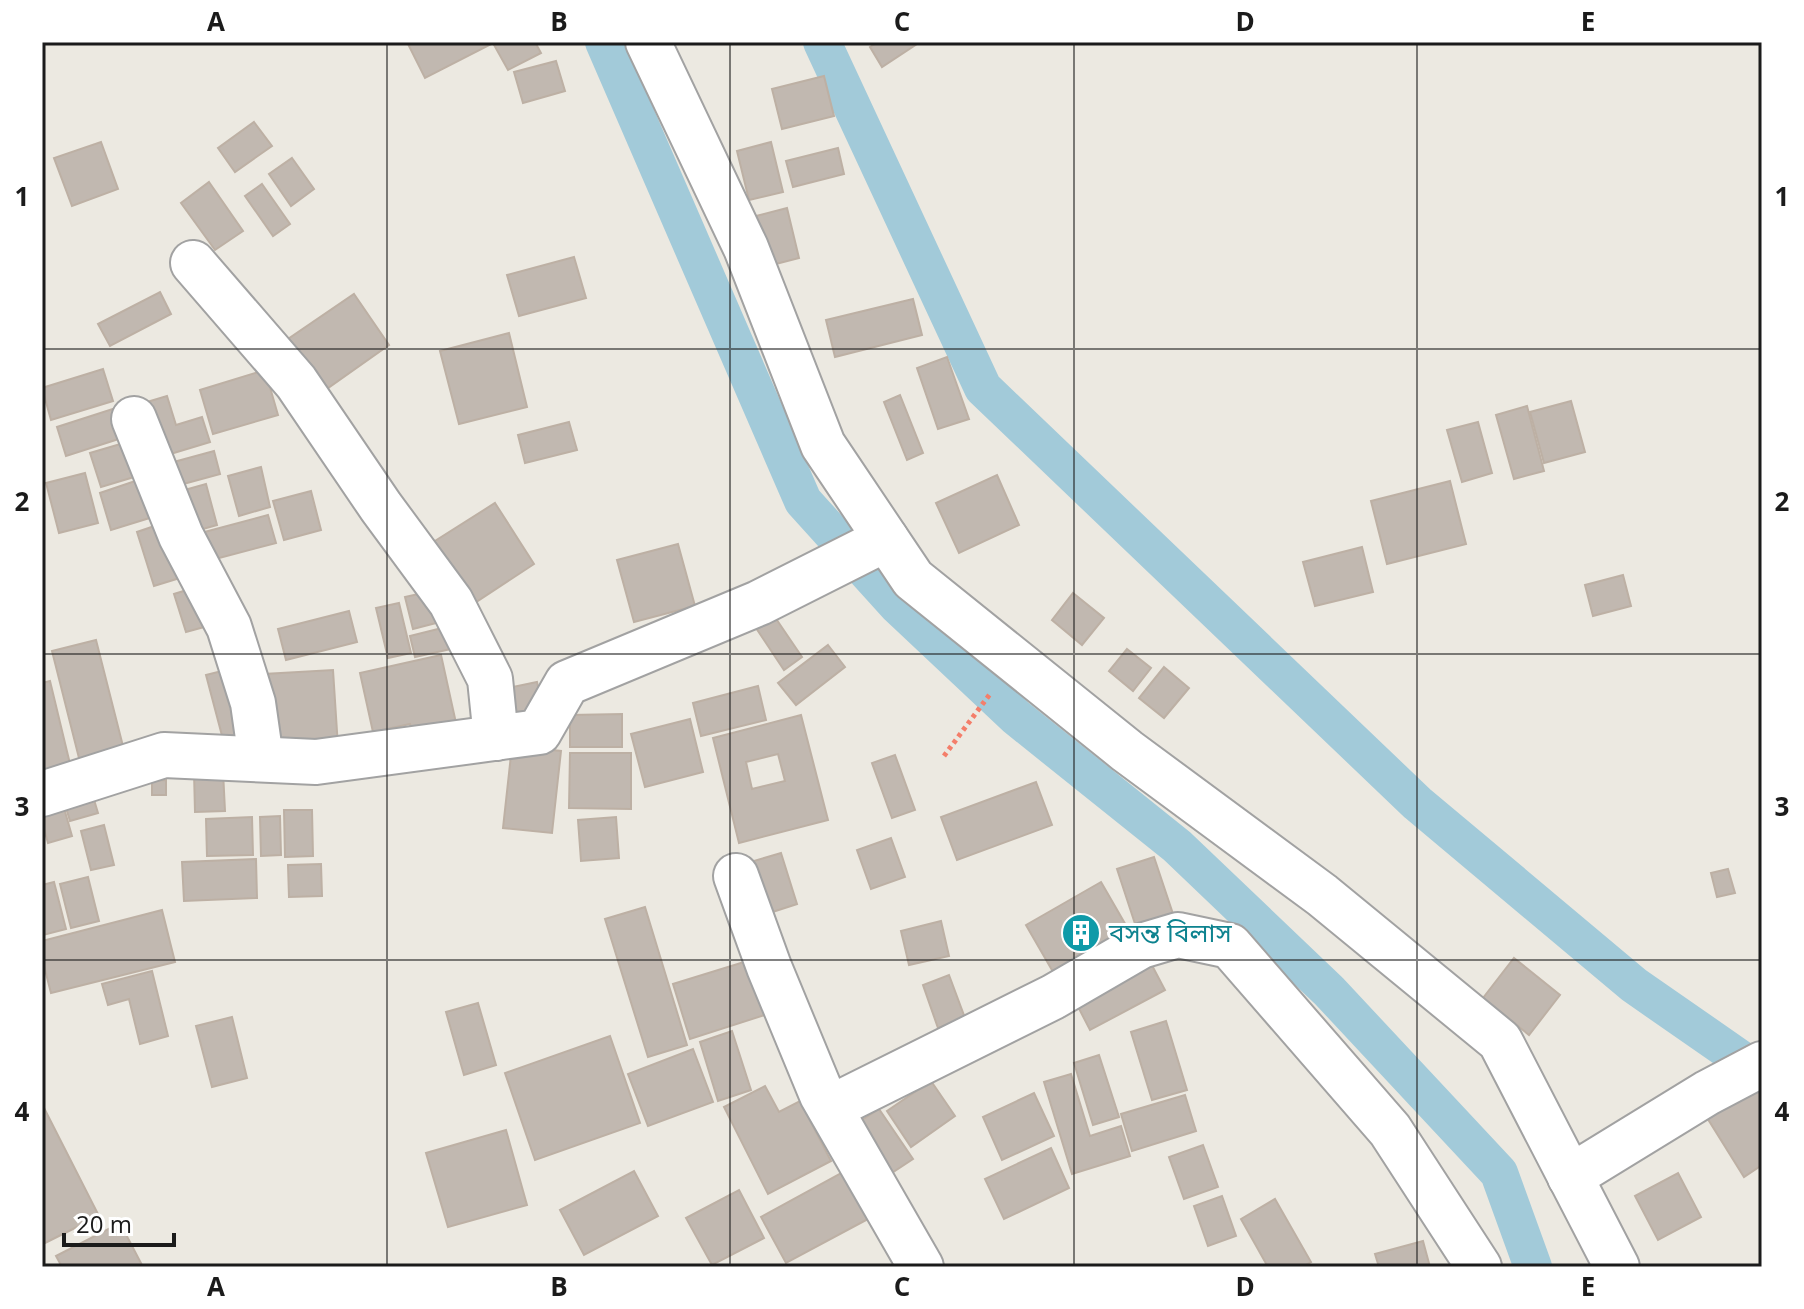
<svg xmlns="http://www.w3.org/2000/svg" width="1804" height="1309" viewBox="0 0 1804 1309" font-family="'Open Sans','Noto Sans Bengali',sans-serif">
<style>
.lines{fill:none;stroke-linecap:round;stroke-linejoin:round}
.canal{stroke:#a2cad9;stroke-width:38}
.building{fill:#c1b8b0;stroke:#bdb0a4;stroke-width:2;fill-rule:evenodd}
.minor-casing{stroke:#a2a2a2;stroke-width:48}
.tertiary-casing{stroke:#a2a2a2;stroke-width:48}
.path{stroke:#f47e6a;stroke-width:5;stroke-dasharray:4 4;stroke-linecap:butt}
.minor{stroke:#fff;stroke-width:44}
.tertiary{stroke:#fff;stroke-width:44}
.grid{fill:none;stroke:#1b1b1b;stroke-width:2;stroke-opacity:0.55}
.labels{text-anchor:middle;stroke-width:6;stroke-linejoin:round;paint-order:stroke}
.culture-label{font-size:26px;fill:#0d838f;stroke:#fff;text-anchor:start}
.neatline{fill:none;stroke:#1b1b1b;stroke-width:3}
.grid-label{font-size:26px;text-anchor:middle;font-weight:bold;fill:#1b1b1b}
</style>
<rect width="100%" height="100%" fill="#ece9e1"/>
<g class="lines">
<g class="canal">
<polyline points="604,42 803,501 898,606 1016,717 1177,846 1329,991 1499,1173 1533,1267"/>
<polyline points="822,42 983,388 1417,803 1634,985 1762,1074"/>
</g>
</g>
<g class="building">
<polygon points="407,42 535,42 541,53 508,70 493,43 425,78"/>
<polygon points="878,42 920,42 882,67 870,47"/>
<polygon points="556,61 565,91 523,103 514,72"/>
<polygon points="824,76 834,116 782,129 772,89"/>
<polygon points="254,122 272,146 235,172 218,148"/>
<polygon points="101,142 118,189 72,206 54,158"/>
<polygon points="771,142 783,192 749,200 737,151"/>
<polygon points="838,148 844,174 793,187 786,161"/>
<polygon points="292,158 314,189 291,206 269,174"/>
<polygon points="209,182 243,231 215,250 181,203"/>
<polygon points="262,184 290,224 273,236 245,196"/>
<polygon points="787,208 799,258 768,266 756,216"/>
<polygon points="574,257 586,298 519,316 507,275"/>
<polygon points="160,292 171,314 110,346 98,324"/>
<polygon points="354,294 389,345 321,393 285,341"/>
<polygon points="913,299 922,335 835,357 826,320"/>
<polygon points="509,333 527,407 459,424 440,351"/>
<polygon points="947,357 969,419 938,429 917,368"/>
<polygon points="103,369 113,401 51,420 42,388"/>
<polygon points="265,370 278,415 213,434 200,390"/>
<polygon points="900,395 923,453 907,460 884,402"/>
<polygon points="167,396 176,425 202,417 210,442 154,459 137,405"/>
<polygon points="1571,401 1585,452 1544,463 1530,412"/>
<polygon points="122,406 131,435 66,456 57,427"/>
<polygon points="1527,406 1544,471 1514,479 1496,415"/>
<polygon points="569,422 577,450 525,463 518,435"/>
<polygon points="1478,422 1492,473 1462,482 1447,430"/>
<polygon points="134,440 144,474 101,487 90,453"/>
<polygon points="214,451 220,474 165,489 159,466"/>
<polygon points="261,467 270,507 239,516 228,476"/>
<polygon points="85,473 98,523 59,533 46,483"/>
<polygon points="997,475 1019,525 959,553 936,503"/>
<polygon points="144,478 156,516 111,530 100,493"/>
<polygon points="1450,481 1466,544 1387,564 1371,501"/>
<polygon points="206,484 217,525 185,534 174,493"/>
<polygon points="311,491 321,530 284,540 273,501"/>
<polygon points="495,503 534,564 467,608 427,546"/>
<polygon points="268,515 276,543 204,562 197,534"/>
<polygon points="166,522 183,577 154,586 137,532"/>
<polygon points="678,544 695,606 634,622 617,560"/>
<polygon points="1362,547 1373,592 1315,606 1303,562"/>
<polygon points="1623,575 1631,606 1593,616 1585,585"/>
<polygon points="203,585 215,624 186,632 174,594"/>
<polygon points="432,591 440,622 413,629 405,597"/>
<polygon points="1073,593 1104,618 1082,645 1052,620"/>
<polygon points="399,603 411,653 388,658 376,608"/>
<polygon points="766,604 802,657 784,670 748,616"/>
<polygon points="349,611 357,642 286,660 278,629"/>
<polygon points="446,627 451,649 415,657 410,636"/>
<polygon points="96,640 125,754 81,766 52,651"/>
<polygon points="828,645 845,667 796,705 778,683"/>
<polygon points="1127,649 1151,668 1133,691 1109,671"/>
<polygon points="441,655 456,723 412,732 410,724 373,732 360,673"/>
<polygon points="1164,667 1189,688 1164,718 1139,698"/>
<polygon points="234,668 253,740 225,747 206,675"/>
<polygon points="333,670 338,747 268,751 264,674"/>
<polygon points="50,681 71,768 42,776 42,683"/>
<polygon points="537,682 545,718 502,728 494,691"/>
<polygon points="758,686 766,720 701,736 693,703"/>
<polygon points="622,714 622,747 570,747 570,715"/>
<path d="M801 715 828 820 739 843 713 738ZM778 754 785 781 752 789 746 762Z"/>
<polygon points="690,719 703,772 645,787 631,734"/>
<polygon points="512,746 561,751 552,833 503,828"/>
<polygon points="570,753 631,753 631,809 569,808"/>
<polygon points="895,755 915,810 892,818 872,763"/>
<polygon points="223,771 225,811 195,812 194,772"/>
<polygon points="166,780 166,795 152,795 152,781"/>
<polygon points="1036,782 1052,825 957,860 941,817"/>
<polygon points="89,783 98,813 70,821 61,791"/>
<polygon points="60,794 72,836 48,843 42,822 42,798"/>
<polygon points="284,810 312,810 313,856 285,857"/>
<polygon points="280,816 281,855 261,856 260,817"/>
<polygon points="252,817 253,855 207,856 206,819"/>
<polygon points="616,817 619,858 581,861 578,820"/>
<polygon points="104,825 114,865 91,870 81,831"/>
<polygon points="891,838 905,877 871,889 857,850"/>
<polygon points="781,853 797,904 760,916 744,864"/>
<polygon points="1154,857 1177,926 1140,939 1117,869"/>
<polygon points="256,859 257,898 184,901 182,862"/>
<polygon points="321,864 322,896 289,897 288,865"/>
<polygon points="1728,869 1735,893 1717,897 1711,873"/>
<polygon points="88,877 99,921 71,928 60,884"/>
<polygon points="54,882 66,929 43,935 42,885"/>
<polygon points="1101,882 1135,941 1060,984 1026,925"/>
<polygon points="645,907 687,1045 648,1057 605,919"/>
<polygon points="162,910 175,962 51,993 42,958 42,941"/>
<polygon points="941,921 949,956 909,965 901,931"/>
<polygon points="1146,954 1165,990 1090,1030 1071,993"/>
<polygon points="757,958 774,1012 690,1039 673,984"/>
<polygon points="1514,958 1560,995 1529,1035 1483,998"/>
<polygon points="152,971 168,1036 140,1044 129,999 108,1005 102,984"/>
<polygon points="949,975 965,1018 938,1028 923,985"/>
<polygon points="478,1003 496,1065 464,1075 446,1012"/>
<polygon points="232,1017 247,1078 212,1087 196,1026"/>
<polygon points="1166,1021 1187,1090 1152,1100 1131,1032"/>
<polygon points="732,1031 751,1090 718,1101 700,1042"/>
<polygon points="610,1036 640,1123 535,1160 505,1073"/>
<polygon points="693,1049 713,1102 648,1126 628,1074"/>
<polygon points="1099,1055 1119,1117 1093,1125 1074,1063"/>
<polygon points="1071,1074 1090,1136 1121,1126 1130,1156 1072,1174 1044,1082"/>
<polygon points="1750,1078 1762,1098 1762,1165 1744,1177 1701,1108"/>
<polygon points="931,1081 955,1116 911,1147 887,1111"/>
<polygon points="765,1086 779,1112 800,1101 831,1161 768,1194 724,1107"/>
<polygon points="1034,1093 1054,1136 1002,1160 983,1117"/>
<polygon points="1185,1095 1196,1131 1132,1151 1121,1114"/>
<polygon points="42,1104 99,1216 43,1244 42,1241"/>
<polygon points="879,1109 913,1159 884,1178 851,1127"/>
<polygon points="506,1130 527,1205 448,1227 426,1153"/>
<polygon points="1203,1145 1218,1187 1184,1199 1169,1157"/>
<polygon points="1051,1148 1069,1188 1004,1219 985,1179"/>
<polygon points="634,1171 658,1216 584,1255 560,1210"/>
<polygon points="843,1172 868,1219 786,1263 761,1217"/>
<polygon points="1678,1173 1701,1217 1658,1240 1635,1196"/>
<polygon points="739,1190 764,1238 712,1265 686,1218"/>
<polygon points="1222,1196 1236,1236 1208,1246 1194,1206"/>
<polygon points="1275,1199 1311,1262 1302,1267 1268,1267 1241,1219"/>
<polygon points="120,1223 143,1267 62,1267 56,1256"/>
<polygon points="1423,1241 1430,1267 1379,1267 1375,1254"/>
</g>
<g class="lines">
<defs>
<g id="minor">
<polyline points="193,263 296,382 381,507 451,602 490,679 496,738"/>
<polyline points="134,419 181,536 229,627 253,703 261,759"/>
<polyline points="42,794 164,755 316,762 539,732 567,683 759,603 886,539"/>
<polyline points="736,876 769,967 822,1095 921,1267"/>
<polyline points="830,1108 1053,997 1141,946 1178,935 1230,946 1390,1130 1479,1267"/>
<polyline points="1570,1177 1707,1093 1762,1064"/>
</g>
<polyline id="tertiary" points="648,42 746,248 823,445 913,579 1127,751 1322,895 1500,1041 1617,1267"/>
</defs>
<use href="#minor" class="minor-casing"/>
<use href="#tertiary" class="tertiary-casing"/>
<polyline class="path" points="944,756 990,694"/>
<use href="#minor" class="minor"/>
<use href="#tertiary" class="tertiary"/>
</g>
<path class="grid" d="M387 42V1267M730 42V1267M1074 42V1267M1417 42V1267M42 349H1762M42 654H1762M42 960H1762"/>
<defs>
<symbol id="building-disc" viewBox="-11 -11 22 22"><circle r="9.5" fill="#0f9aa8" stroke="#fff"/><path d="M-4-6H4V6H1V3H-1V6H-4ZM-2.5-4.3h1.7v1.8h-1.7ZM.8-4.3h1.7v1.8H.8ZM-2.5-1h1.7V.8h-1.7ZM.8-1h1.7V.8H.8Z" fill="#fff"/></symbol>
</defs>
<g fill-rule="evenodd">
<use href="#building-disc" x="1059" y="911" width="44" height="44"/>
</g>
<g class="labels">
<g class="culture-label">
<text x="1109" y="942">বসন্ত বিলাস</text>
</g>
</g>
<rect width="1804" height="1309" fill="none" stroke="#ffffff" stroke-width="88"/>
<path d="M64 1233v12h110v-12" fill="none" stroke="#1b1b1b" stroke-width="4"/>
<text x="76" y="1233" font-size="24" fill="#1b1b1b" stroke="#ffffff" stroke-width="6" paint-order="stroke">20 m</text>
<rect x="44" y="44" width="1716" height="1221" class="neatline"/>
<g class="grid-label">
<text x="216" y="31">A</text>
<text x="559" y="31">B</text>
<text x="902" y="31">C</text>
<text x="1245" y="31">D</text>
<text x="1588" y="31">E</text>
<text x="22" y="206">1</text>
<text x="1782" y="206">1</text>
<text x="22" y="511">2</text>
<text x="1782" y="511">2</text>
<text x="22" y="816">3</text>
<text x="1782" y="816">3</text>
<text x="22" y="1121">4</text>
<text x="1782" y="1121">4</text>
<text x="216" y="1296">A</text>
<text x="559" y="1296">B</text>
<text x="902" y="1296">C</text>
<text x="1245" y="1296">D</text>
<text x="1588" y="1296">E</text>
</g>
</svg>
